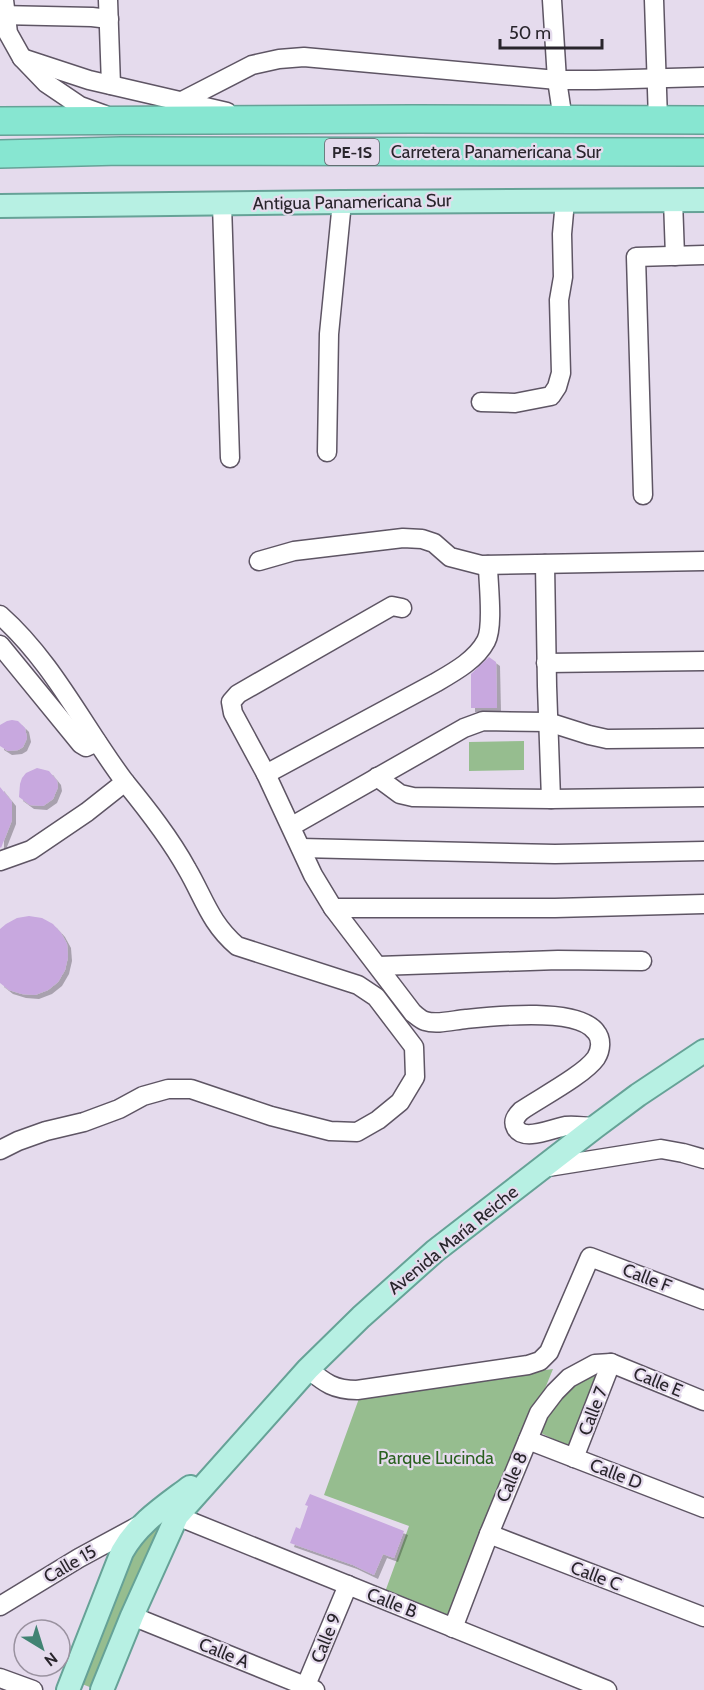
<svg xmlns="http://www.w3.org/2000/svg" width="704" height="1690" viewBox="0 0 704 1690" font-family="Cabin,sans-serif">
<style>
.green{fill:#96bd8f}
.building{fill:#c8a8df;filter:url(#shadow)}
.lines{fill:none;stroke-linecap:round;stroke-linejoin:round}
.minor-casing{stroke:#5e5564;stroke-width:21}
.major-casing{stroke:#66a297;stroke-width:26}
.highway-casing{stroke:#66a297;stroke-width:30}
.minor{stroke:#fff;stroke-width:18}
.major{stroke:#b7f0e3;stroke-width:22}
.highway{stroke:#87e6d1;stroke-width:27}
.labels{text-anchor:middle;stroke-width:4.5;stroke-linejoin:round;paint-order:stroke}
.shield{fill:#e5dbed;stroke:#615c66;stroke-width:1.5}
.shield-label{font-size:16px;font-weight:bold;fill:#29252c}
.street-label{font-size:18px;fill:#29252c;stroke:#e5dbed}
.park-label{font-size:18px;fill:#2a6120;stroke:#e5dbed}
</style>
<defs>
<filter id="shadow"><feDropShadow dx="4" dy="4" stdDeviation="0" flood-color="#0004"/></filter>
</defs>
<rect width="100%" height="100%" fill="#e5dbed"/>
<g class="green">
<polygon points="524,741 524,770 469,771 469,742"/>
<polygon points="553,1369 451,1619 385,1592 409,1526 324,1495 361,1393"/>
<polygon points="598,1374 571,1448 539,1432 543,1420 569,1388"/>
<polygon points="166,1513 92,1688 82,1684 83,1679 136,1547"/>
</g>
<g class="building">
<polygon points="489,657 496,662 497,708 471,708 471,674"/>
<polygon points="12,720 18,721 25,728 27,738 23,747 18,750 8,751 0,746 0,725 7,721"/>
<polygon points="37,768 49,771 57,781 58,787 53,799 43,806 30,805 19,797 20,784 22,778 26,773"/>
<polygon points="0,787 12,802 12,820 1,848 0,847"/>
<polygon points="29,916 42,918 53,924 61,933 67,944 68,957 65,970 58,982 48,990 35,995 22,994 9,990 0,983 0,929 6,924 17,918"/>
<polygon points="310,1494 404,1531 394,1558 383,1554 374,1575 353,1565 290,1543 296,1527 300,1529 308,1506 305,1505"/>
</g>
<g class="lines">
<defs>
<g id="minor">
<polyline points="4,0 8,33 22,58 46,83 80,106 105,115"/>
<polyline points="108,0 111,85"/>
<polyline points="552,0 557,80 563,120"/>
<polyline points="654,0 658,120"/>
<polyline points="0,15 92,17 109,19"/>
<polyline points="22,58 89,80 227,112"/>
<polyline points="182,101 252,65 279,59 304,57 557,80 596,80 704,77"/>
<polyline points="673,200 675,256"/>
<polyline points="222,204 230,458"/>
<polyline points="481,402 515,403 551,396 557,387 561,373 559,300 563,277 562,234 565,201"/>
<polyline points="327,452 329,334 342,202"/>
<polyline points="643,495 636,257 704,255"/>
<polyline points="259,561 294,551 403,538 422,539 434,543 450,557 481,565 704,561"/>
<polyline points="545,564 547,686 551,799"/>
<path d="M402 608 392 606 238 694 231 702 233 713 266 774 313 875 333 908 413 1013C417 1016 421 1020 425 1021 437 1025 454 1020 466 1019 495 1016 578 1007 596 1032 602 1039 601 1050 596 1058 584 1075 540 1098 521 1111 516 1116 512 1121 516 1128 524 1142 553 1128 566 1126 575 1125 585 1127 595 1127"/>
<path d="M0 615C53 662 83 726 125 782L87 812 31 850 0 861"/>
<polyline points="0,645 81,744 86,747 97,742"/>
<polyline points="546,663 704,661"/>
<path d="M266 774 435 683C454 672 476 660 486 641 494 626 488 583 488 565"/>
<polyline points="377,777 400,794 413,797 551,799 704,797"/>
<polyline points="292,826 464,728 483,721 548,722 589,735 607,739 704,738"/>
<polyline points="301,848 555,854 704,851"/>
<polyline points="333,908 555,908 704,904"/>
<polyline points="378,966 558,960 642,961"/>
<path d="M0 1150 18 1141 46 1131 84 1122 119 1109 143 1096 168 1089H191L271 1116 330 1131 357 1132 378 1120 400 1102 415 1077 414 1047 376 997 358 985 237 946C210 923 204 898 187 869 170 838 147 809 125 782"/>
<polyline points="542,1168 661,1149 683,1153 704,1159"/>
<path d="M308 1369C325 1383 334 1390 357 1390L528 1365 540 1361 549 1352 590 1257 704 1300"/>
<polyline points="528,1440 704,1508"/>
<polyline points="574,1458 611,1363"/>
<polyline points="177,1516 607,1690"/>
<polyline points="489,1534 704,1617"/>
<polyline points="0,1606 79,1558 140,1525"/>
<polyline points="132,1616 315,1690"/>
<polyline points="453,1628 489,1534 539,1413 555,1392 569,1378 595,1364 611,1363 704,1401"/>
<polyline points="0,1678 33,1690"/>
<polyline points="304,1690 348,1585"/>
</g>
<g id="major">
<polyline points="0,206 342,202 704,200"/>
<path d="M68 1690 122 1552C138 1523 165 1506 190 1487"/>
<polyline points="102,1690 132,1616 177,1516 308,1369 361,1317 435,1251 595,1127 638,1095 704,1051"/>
</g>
<g id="highway">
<polyline points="0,121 413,119 704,120"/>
<polyline points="0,154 121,151 704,152"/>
</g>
</defs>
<use href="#minor" class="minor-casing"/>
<use href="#major" class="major-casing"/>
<use href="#highway" class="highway-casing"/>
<use href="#minor" class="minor"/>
<use href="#major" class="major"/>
<use href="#highway" class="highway"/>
</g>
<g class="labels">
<rect class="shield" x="325" y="139" width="54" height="26" rx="4.5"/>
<g class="shield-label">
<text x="352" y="158">PE-1S</text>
</g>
<g class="street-label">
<text x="496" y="158">Carretera Panamericana Sur</text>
<text transform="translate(352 202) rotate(-1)" y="6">Antigua Panamericana Sur</text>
<text transform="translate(453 1240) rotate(-39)" y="6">Avenida María Reiche</text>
<text transform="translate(647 1278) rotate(21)" y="6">Calle F</text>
<text transform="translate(658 1382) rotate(22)" y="6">Calle E</text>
<text transform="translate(593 1411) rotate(-69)" y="6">Calle 7</text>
<text transform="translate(616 1474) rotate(21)" y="6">Calle D</text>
<text transform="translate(512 1477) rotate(-67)" y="6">Calle 8</text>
<text transform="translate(70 1564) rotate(-30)" y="6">Calle 15</text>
<text transform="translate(596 1576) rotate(21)" y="6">Calle C</text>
<text transform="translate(392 1603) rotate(22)" y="6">Calle B</text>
<text transform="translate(326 1638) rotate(-68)" y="6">Calle 9</text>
<text transform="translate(224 1653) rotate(22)" y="6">Calle A</text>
</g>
<g class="park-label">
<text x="436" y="1464">Parque Lucinda</text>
</g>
</g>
<g transform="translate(42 1648) rotate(142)"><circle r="28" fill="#e5dbed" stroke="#9a92a0" stroke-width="1.5"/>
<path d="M0-4.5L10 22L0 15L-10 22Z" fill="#418373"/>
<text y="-9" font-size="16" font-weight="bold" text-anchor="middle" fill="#29252c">N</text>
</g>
<path d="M500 39v9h102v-9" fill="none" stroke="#29252c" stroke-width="3"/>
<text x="509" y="39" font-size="18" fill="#29252c" stroke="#e5dbed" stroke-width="4.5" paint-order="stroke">50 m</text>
</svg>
